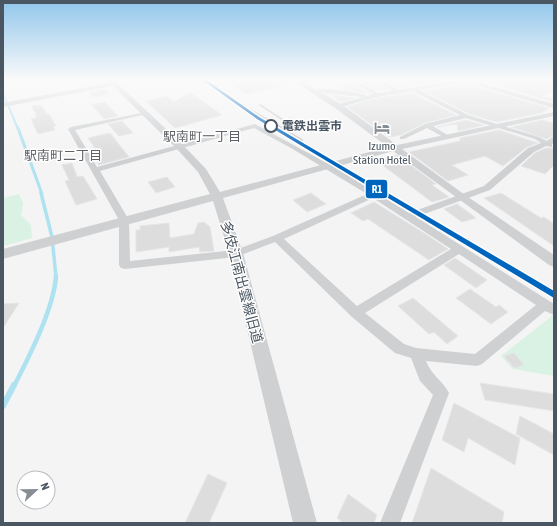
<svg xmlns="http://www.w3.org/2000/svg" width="557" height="526" viewBox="0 0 557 526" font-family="'Asap Condensed','Noto Sans JP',sans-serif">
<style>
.green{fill:#d9f2e3}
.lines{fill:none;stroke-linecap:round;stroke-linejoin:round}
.stream-far4{stroke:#aee2f0;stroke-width:2}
.stream-far3{stroke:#aee2f0;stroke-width:3}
.stream-far2{stroke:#aee2f0;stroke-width:3.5}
.stream-far1{stroke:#aee2f0;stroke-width:4.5}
.stream{stroke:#aee2f0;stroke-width:6}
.building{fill:#ddddde;stroke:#e5e6e7}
.minor{fill:#ced0d2;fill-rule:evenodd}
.tertiary{fill:#ced0d2;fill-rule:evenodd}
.rail-far1{stroke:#c9cacc;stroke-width:1.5}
.rail{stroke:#c9cacc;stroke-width:2}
.rail-1-casing{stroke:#fff;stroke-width:3}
.rail-1{fill:#0065bd;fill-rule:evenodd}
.stop-dot{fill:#fff;stroke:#4a5661;stroke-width:2}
.labels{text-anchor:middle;stroke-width:3;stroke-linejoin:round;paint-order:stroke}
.far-stop-label{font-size:12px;font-weight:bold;fill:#4a5661;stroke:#fff;text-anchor:start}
.far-poi-label{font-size:12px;fill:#4a5661;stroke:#fff}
.far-neighbourhood-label{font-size:13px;fill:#5f6368;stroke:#fff}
.street-label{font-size:14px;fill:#4a5661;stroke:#fff}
.line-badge{stroke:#fff;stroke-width:1.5}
.badge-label{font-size:11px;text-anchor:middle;font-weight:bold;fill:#fff}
</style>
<rect width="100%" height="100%" fill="#f4f4f4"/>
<g class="green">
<polygon points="19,194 23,203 21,215 31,225 32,238 3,246 3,198"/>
<polygon points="552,316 554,317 554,376 513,369 501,356"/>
</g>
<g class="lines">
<polyline class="stream-far4" points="3,93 18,129"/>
<polyline class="stream-far3" points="18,128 42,194"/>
<polyline class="stream-far2" points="41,193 52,237 56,277"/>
<path class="stream-far1" d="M14 386C29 357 54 308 56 276"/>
<polyline class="stream" points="3,406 14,385"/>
</g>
<g class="building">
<polygon points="225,79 290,79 293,84 246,94"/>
<polygon points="364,79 372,79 388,90 379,91 360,80"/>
<polygon points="384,79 451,79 399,88"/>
<polygon points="477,79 554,79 554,90 542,96 554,99 554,102"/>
<polygon points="351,83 370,94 340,89 345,84"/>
<polygon points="466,84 550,108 541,113 497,122 469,114 424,91"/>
<polygon points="106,89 110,94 93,97 89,92"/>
<polygon points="190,92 222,115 175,128 146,101 167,96 174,102"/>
<polygon points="412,93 456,115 425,123 401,135 389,137 347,107 377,98"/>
<polygon points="331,95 355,98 341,102"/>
<polygon points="105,102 118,116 104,119 92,105"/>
<polygon points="41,105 47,114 49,114 56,126 53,127 55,130 38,134 31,119 36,118 35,117 37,117 32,106"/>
<polygon points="466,120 484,125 458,131 457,124 437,127"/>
<polygon points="542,120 554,123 554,135 547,139 511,127"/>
<polygon points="122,121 133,133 119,136 108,124"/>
<polygon points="499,130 538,143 527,147 503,166 485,156 452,165 468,175 448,181 409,152 460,141 460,138"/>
<polygon points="110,133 129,157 99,165 89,150 95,148 88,138"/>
<polygon points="554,145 554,165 545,174 521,166 535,153 546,148 553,148"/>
<polygon points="397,155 436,184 432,185 449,197 432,202 377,161"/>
<polygon points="72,163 77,177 83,176 97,199 76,205 65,181 69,180 62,165"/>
<polygon points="167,177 175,187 156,193 148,182"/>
<polygon points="311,193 326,204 307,212 293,200"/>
<polygon points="501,193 541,218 544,217 554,224 554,246 484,198"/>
<polygon points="374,202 424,233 448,249 429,260 368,219 363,221 351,213"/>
<polygon points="457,204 476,218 462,222 444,209"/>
<polygon points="204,222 210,227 214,251 200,252 199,247 169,252 169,247 136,252 136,230 140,230 140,226 169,223 170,238 194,234 198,223"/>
<polygon points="455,258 487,280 476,288 444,265"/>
<polygon points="470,289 496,307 499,305 508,312 491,324 456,298"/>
<polygon points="413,298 458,336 447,344 434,332 429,334 398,306"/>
<polygon points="19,303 3,328 3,304"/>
<polygon points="514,353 524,365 514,368 504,356"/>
<polygon points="480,383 554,394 554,411 485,400"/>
<polygon points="454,403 520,438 515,465 468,438 464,452 442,440"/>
<polygon points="520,416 554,434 554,455 516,434"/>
<polygon points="431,468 504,512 502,523 412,523"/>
<polygon points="208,474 227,483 209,523 185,523"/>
<polygon points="348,494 377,515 374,523 343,523 337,518"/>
</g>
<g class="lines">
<g class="minor">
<polygon points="14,79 30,79 17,83"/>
<path d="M347 79H354L379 93 392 91 373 79H380L399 90 462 79H476L474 81 554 104V108L466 82 419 90 468 115 539 137 547 141 554 136V143L552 144V147L546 146 534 152 490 190 416 217 554 304V315L545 311 482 364 477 366 426 361C432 376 443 381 449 393L400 523H380L433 395 420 381 411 358 395 353 352 317 275 242 236 257 125 269 121 268 119 265V220L68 129 71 127 147 112V114L75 130 97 167 255 124 334 167 409 213 484 186 528 148 541 143 535 139 466 118 433 126 449 136V138H445L427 128 404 139H400V137L425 124 460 115 412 91 377 97 338 108 336 107V105L362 97 315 92 312 90C319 86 359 92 368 96L373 94ZM254 128 291 148 367 194 273 236 235 250 130 261 129 220 100 171ZM373 198 451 249 357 306 284 239ZM459 254 536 305 475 354 416 348 404 344 365 313Z"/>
</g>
<polygon class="tertiary" points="106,79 113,79 117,83 183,145 206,169 220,192 388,147 335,108 291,79 299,79 341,104 397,145 554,112 554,116 402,149 465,195 554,255 554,267 549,265 393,151 223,198 243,253 317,523 293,523 229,253 213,201 3,259 3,249 210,194 198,172 177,149 113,86 3,107 3,103 109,83"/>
<g class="rail-far1">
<polyline points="206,79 239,103 284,129"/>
<polyline points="260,105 294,127"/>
<polyline points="290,118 302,126"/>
</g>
<polyline class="rail" points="282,128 302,140"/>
<defs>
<polygon id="rail-1" points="205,79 259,117 554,291 554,298 257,119 201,79"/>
</defs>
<use href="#rail-1" class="rail-1-casing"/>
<use href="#rail-1" class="rail-1"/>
</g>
<linearGradient id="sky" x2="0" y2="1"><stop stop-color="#91c6eb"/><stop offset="0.52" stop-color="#fafafa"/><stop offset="1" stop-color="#fafafa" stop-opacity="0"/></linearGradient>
<rect width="557" height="153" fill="url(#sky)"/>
<defs>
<symbol id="hotel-bare" viewBox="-9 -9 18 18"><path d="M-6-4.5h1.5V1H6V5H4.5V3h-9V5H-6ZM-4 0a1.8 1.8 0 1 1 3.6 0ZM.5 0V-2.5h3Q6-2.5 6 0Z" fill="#868d94" stroke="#fff" stroke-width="2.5" paint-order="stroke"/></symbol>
</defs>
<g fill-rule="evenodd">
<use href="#hotel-bare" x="371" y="117" width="22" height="22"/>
</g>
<circle class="stop-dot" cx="271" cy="126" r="6"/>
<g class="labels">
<g class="far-stop-label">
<text x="282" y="130">電鉄出雲市</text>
</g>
<g class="far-poi-label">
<text x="382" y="150">Izumo<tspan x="382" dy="14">Station Hotel</tspan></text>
</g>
<g class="far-neighbourhood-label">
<text x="202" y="141">駅南町一丁目</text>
<text x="63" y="160">駅南町二丁目</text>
</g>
<g class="street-label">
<text transform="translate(242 282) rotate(75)" y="5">多伎江南出雲線旧道</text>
</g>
</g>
<rect class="line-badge" x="365" y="179" width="23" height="20" rx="4" fill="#0065bd"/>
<g class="badge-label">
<text x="377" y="193">R1</text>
</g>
<rect width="557" height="526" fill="none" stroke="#4a5661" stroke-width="8"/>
<g transform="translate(36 490) rotate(68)"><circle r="19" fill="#ffffff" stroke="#b7bbc0"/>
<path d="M0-3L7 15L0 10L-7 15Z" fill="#868d94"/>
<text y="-6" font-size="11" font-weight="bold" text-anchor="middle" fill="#4a5661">N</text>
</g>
</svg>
